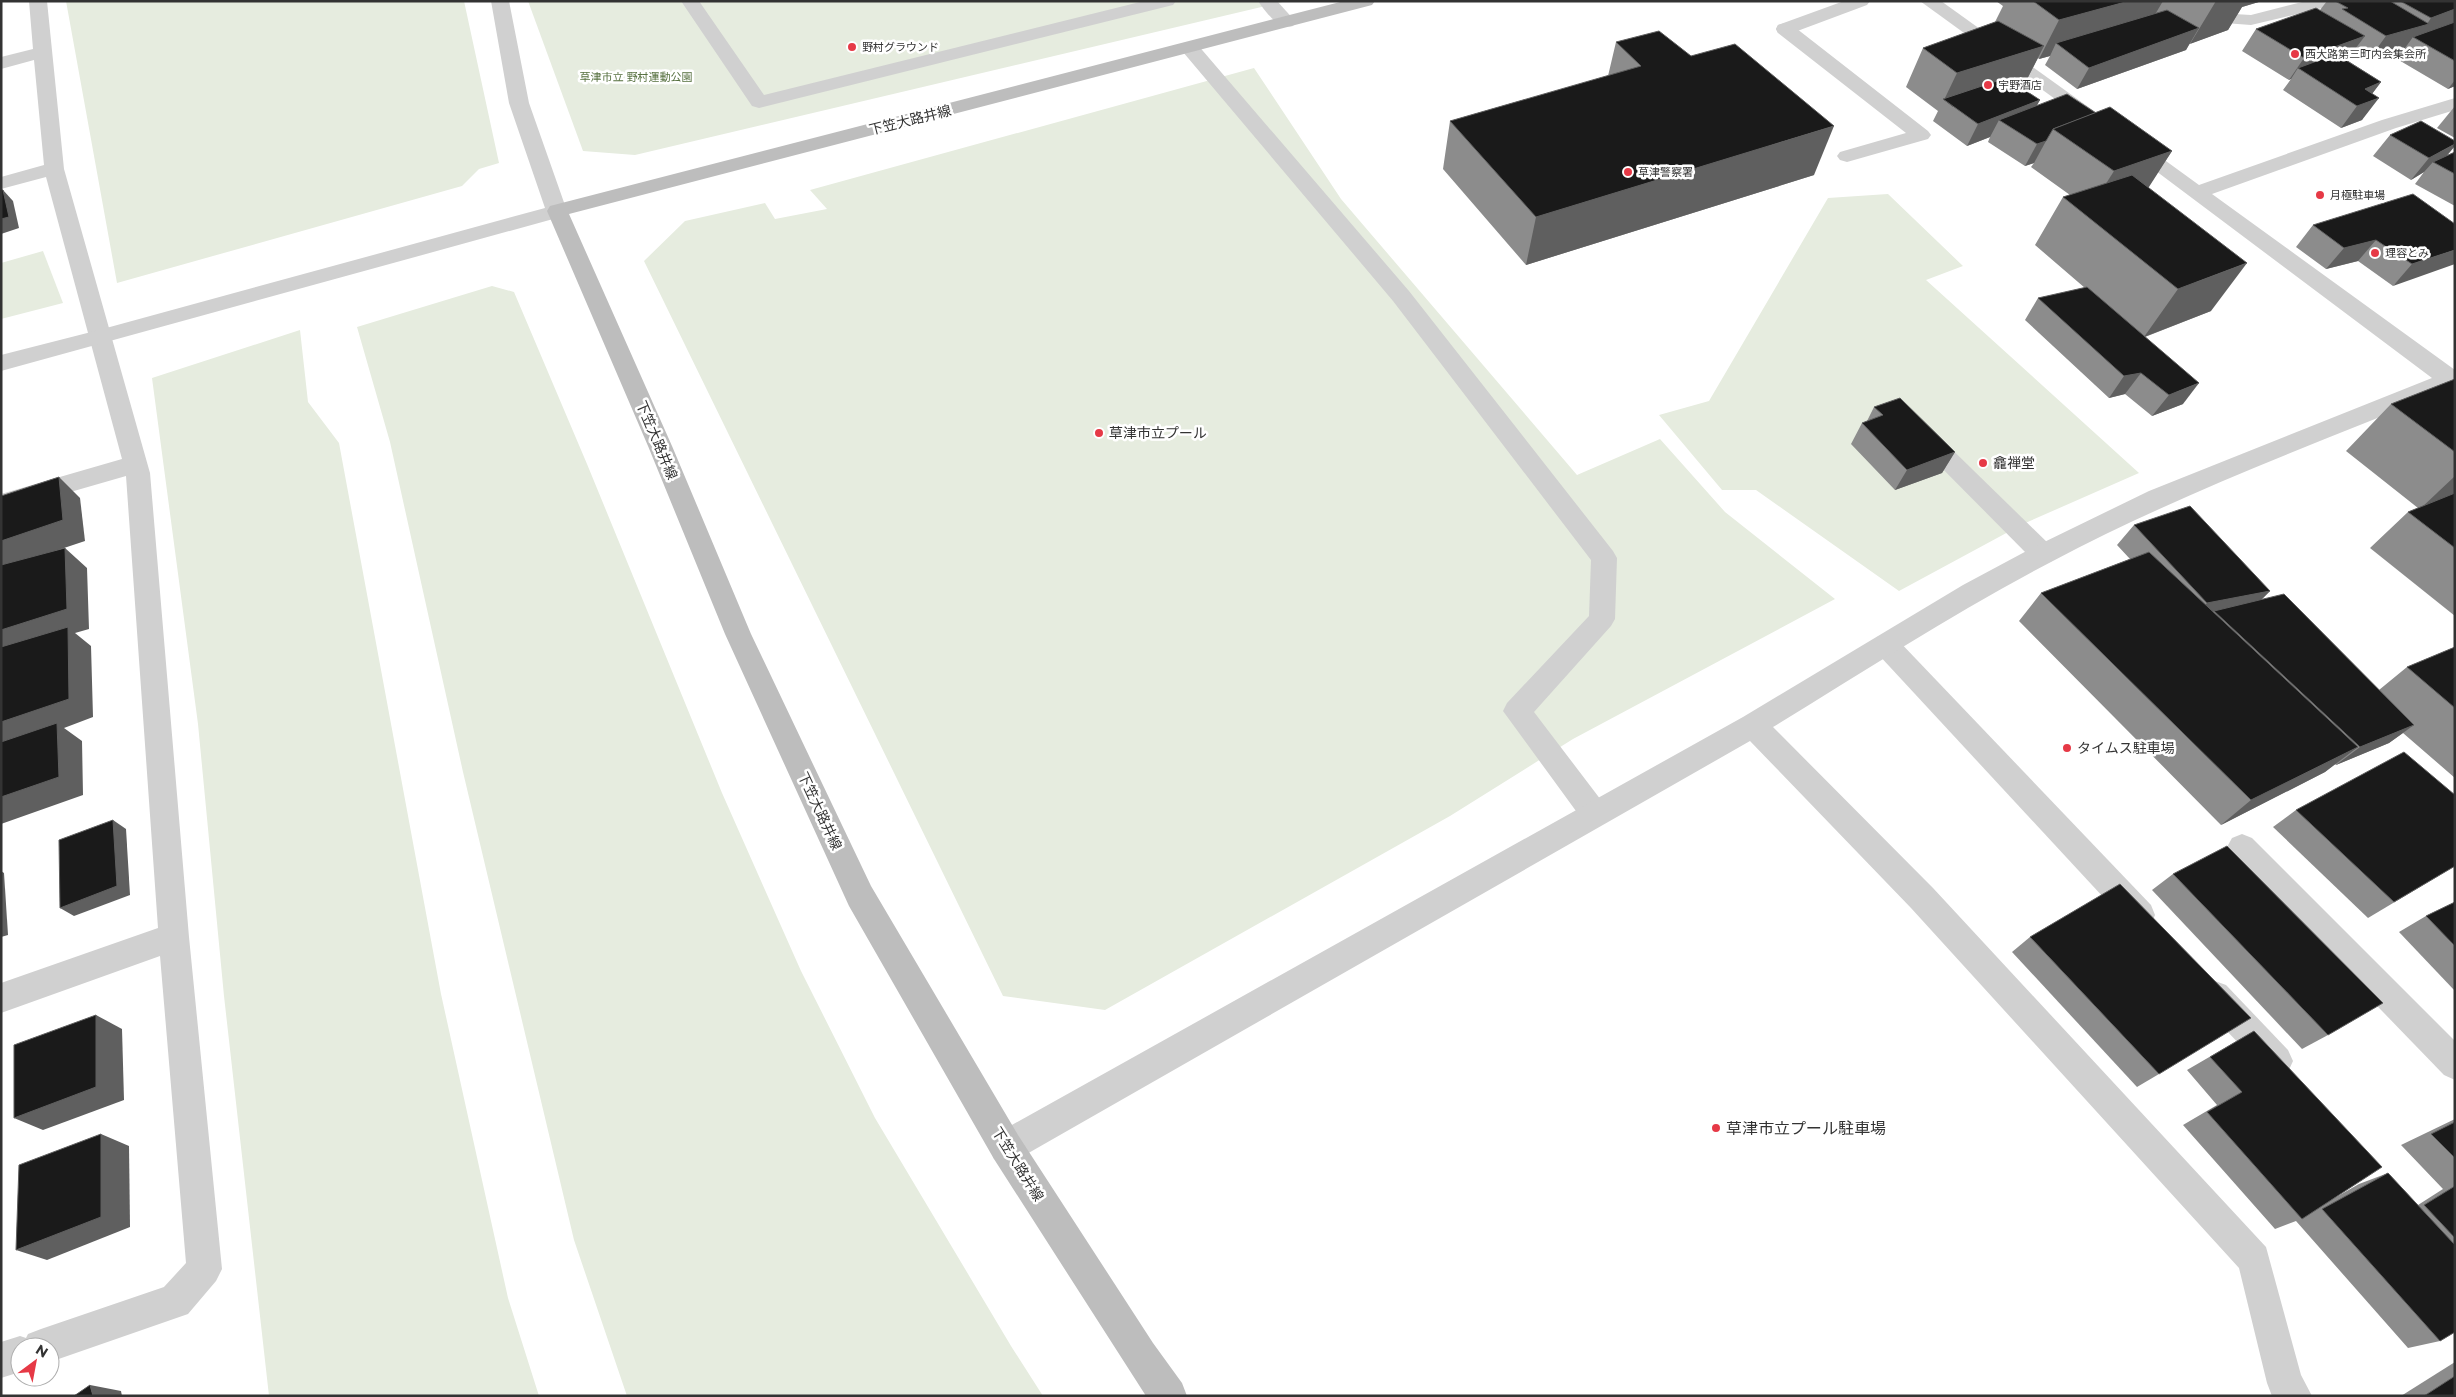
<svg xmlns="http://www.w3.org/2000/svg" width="2456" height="1397" viewBox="0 0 2456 1397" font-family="Montserrat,'Noto Sans JP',sans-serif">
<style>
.green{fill:#e6ecdf}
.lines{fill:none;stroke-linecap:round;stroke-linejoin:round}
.service{fill:#d0d0d0;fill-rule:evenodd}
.minor{fill:#d0d0d0;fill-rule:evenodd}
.tertiary{fill:#d0d0d0;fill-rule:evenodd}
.secondary{fill:#bdbdbd;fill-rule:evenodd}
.wall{fill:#8c8c8c}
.shaded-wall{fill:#5f5f5f}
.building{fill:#1a1a1a;stroke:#5f5f5f}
.poi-dot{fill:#e63946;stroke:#fff;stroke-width:2}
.labels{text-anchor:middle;stroke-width:5;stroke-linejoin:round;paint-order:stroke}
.far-poi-label{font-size:11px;fill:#333;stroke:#fff;text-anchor:start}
.far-park-label{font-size:11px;fill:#56703f;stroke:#fff}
.street-label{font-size:14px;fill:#333;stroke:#fff}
.poi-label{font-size:14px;fill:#333;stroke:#fff;text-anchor:start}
.near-poi-label{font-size:16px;fill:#333;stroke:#fff;text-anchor:start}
</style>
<rect width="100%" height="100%" fill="#fff"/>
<g class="green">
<polygon points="66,1 464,1 499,163 479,169 462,186 117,283"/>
<polygon points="528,1 1287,1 635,155 583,151"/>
<polygon points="1254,68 1341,199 1577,475 1660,439 1725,512 1835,599 1573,739 1450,816 1105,1010 1003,996 644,261 685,221 765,203 775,219 827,209 810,190"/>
<polygon points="1888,194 1963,266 1926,280 2139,473 2023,524 1899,591 1756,490 1722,490 1659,415 1709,401 1828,198"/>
<polygon points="43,251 63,303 1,319 1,263"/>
<polygon points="492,286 514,292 587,464 722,793 801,971 875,1118 1011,1346 1043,1396 627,1396 574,1240 463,772 390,442 357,327"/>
<polygon points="300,330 308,402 339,443 441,994 508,1298 539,1396 269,1396 224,996 198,724 152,378"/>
</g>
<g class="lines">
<g class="service">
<polygon points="681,1 699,1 764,95 1144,1 1176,1 1173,5 759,108 752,106"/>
<path d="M1258 1H1277L1296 22 1293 26C1279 30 1266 13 1258 1Z"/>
<polygon points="1785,23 1792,25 1928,131 1931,135 1928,139 1847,162 1840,160 1837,156 1840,152 1906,133 1778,33 1776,29 1778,25"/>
<polygon points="1190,42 1197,44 1409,291 1613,551 1617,558 1615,619 1611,626 1534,712 1604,804 1609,813 1604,822 1594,826 1584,822 1503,711 1507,703 1589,616 1591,560 1393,301 1183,52 1181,48 1183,44"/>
<polygon points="1923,426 1931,429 2052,547 2056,554 2052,561 2043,564 2034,561 1915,441 1911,435 1915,429"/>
<polygon points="1886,634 1895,637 2151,905 2155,915 2151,925 2140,929 2129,925 1877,653 1873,645 1877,637"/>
<polygon points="2242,834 2252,838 2455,1041 2455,1080 2444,1075 2232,856 2227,847 2232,838"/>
<polygon points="2215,981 2226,985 2288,1050 2293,1061 2288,1072 2277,1077 2266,1072 2204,1007 2199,996 2204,985"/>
</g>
<g class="minor">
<polygon points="29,1 47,1 64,169 150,473 189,937 222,1269 216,1281 188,1314 50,1362 50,1347 20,1347 20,1372 1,1378 1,1342 20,1336 26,1338 28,1334 41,1329 164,1287 186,1263 160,956 1,1013 1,983 158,928 126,476 1,512 1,494 122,459 46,177 1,189 1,177 44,165 34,60 1,69 1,57 33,49"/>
<polygon points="1844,1 1870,1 1867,5 1792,33 1778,33 1776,29 1778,25"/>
<polygon points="1920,1 1941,1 2101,116 2098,120 2091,122 2084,120"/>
<polygon points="2191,1 2213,1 2234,14 2251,15 2306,1 2338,1 2335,5 2251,25 2224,23"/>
<path d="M2455 98V110L2396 128 2212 194 2455 370V391L2449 389C2315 444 2179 494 2051 562 1955 612 1865 671 1773 727L1933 888 2266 1247 2301 1375 2312 1396H2272L2267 1383 2239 1268 1911 908 1750 741 1018 1159 1006 1164 994 1159 989 1147 994 1135 1743 717 1963 585 2034 547 2149 491 2432 378 2120 144 2123 140 2130 138 2137 140 2199 185 2382 120Z"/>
</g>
<polygon class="tertiary" points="491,1 509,1 529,103 567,211 564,216 1,371 1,355 99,330 545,208 509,103"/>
<polygon class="secondary" points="1344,1 1375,1 1372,5 569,214 672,446 751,634 871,886 1018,1135 1153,1343 1182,1383 1187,1396 1146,1396 994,1159 849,906 725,634 648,446 547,211 550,206"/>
</g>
<g class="wall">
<polygon points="1996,1 2262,1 2242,7 2228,30 2189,44 2186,50 2077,89 2045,65 2050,56 2039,59 2038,58 2024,85 2018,87 2037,105 2096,113 2172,151 2148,187 2211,311 2145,337 2183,404 2152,416 2125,394 2109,398 2025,320 2038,298 2085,288 2035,245 2063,197 2070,195 2031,167 2034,163 2025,166 1988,142 1990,137 1967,146 1933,121 1938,111 1906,87 1923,48 1995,22 2003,6"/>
<polygon points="2327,1 2455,1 2455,86 2448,89 2397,59 2405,48 2370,58 2355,49 2349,57 2345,59 2381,82 2372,94 2362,120 2341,128 2283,90 2291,79 2289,80 2242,51 2256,29 2320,10"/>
<polygon points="1616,42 1814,175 1526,265 1443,169 1450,121 1608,76"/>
<polygon points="2455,106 2455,138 2437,128"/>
<polygon points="2390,135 2447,155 2455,152 2455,206 2415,184 2424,172 2411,180 2373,156"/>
<polygon points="2455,224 2393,286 2358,261 2326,269 2296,247 2313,225"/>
<polygon points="2455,379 2455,616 2370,548 2408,512 2418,508 2346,451 2391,404"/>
<polygon points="1874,407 1955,452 1942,473 1895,490 1851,444 1862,423 1867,421"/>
<polygon points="2134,525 2270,591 2261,600 2379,690 2407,667 2455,647 2455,778 2403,733 2389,743 2336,765 2335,764 2325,772 2221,825 2019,621 2041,593 2130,559 2117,545"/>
<polygon points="2296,810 2455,866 2368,918 2273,827"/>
<polygon points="2173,874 2328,1035 2302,1049 2152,890"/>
<polygon points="2455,902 2455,991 2399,932 2426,916"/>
<polygon points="2030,937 2159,1074 2137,1087 2012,952"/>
<polygon points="2254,1031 2331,1200 2359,1184 2388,1173 2418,1205 2443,1189 2401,1145 2455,1119 2455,1332 2440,1341 2408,1348 2296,1221 2275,1229 2183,1125 2217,1105 2187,1070"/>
<polygon points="2455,1362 2455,1396 2401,1396"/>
</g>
<g class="shaded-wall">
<polygon points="2129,1 2163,1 2147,28 2056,43 2050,56 2039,59 2059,20"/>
<polygon points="2216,1 2262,1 2242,7 2228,30 2190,44"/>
<polygon points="2455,9 2455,22 2452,25 2413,37 2405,48 2370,58 2386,36 2427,24 2431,18"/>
<polygon points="2199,28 2186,50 2077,89 2089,68"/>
<polygon points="2365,36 2349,57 2307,73 2298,68 2291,79 2289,80 2304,58"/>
<polygon points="2044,46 2024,85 1953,107 1944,100 1957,73"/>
<polygon points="2455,80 2455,86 2448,89"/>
<polygon points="2381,82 2365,103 2379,98 2362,120 2341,128 2357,106 2365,89"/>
<polygon points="2040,100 2028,122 1999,120 1990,137 1967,146 1978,124"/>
<polygon points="1834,126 1814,175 1526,265 1536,217"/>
<polygon points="2046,141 2034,163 2025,166 2037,144"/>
<polygon points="2455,144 2455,146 2440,164 2433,162 2424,172 2411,180 2429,158"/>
<polygon points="2172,151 2147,190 2090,209 2114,171"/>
<polygon points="3,190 13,201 19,228 1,234 1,219"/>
<polygon points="2376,240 2358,261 2326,269 2344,248"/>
<polygon points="2455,250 2455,264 2393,286 2412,264"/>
<polygon points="2247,263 2211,311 2144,337 2178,289"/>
<polygon points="2141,373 2125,394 2109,398 2124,376"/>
<polygon points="2199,383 2183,404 2152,416 2169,395"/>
<polygon points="1955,452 1942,473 1895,490 1907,470"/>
<polygon points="2455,476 2455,496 2420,509"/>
<polygon points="59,477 80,498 85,541 1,569 1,541"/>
<polygon points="65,548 87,568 89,629 75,633 91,646 93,717 64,728 82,741 83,795 1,824 1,722 11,654 1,647 1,630"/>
<polygon points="2270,591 2250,611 2214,611 2205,620 2188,623 2207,603"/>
<polygon points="2414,725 2389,743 2336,765 2360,747"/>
<polygon points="2358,747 2325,772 2221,825 2251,800"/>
<polygon points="113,820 126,829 130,895 74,916 60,908"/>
<polygon points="1,871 4,873 8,935 1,937"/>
<polygon points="96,1015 122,1029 124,1100 43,1130 14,1118"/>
<polygon points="101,1134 129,1146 130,1227 47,1260 16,1250"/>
<polygon points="90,1385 121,1391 122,1396 93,1396"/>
</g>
<g class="building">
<polygon points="2033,1 2129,1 2059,20"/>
<polygon points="2335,1 2390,1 2429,24 2386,36 2342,9 2348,8"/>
<polygon points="2400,1 2455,1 2455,9 2431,18"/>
<polygon points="2316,8 2365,36 2304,58 2256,29"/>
<polygon points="2167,10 2199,28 2089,68 2056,43"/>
<polygon points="1998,21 2044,46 1957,73 1923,48"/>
<polygon points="2455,22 2455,61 2413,37"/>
<polygon points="1659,31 1691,56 1735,44 1834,126 1536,217 1450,121 1641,66 1616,42"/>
<polygon points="2336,54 2381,82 2365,89 2379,98 2357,106 2298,68"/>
<polygon points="2006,78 2040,100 1978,124 1943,99"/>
<polygon points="2067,94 2096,113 2053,129 2046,141 2037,144 1999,120"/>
<polygon points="2110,107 2172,151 2114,171 2053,129"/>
<polygon points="2421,121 2455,141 2455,144 2429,158 2390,135"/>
<polygon points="2455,152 2455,174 2433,162"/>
<polygon points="2132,175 2247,263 2178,289 2063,197"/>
<polygon points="1,190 3,190 9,217 1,219"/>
<polygon points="2413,194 2455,224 2455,250 2412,264 2376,240 2344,248 2313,225"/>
<polygon points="2087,287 2199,383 2169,395 2141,373 2124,376 2038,298"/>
<polygon points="2455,379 2455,452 2391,404"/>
<polygon points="1900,398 1955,452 1907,470 1862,423 1883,415 1874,407"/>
<polygon points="59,477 63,520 1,541 1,496"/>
<polygon points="2455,493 2455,548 2408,512"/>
<polygon points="2190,506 2270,591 2207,603 2134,525"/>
<polygon points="65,548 67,609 1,630 1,565"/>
<polygon points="2149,552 2358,747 2251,800 2041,593"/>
<polygon points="2284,594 2414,725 2360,747 2214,611"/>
<polygon points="68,627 69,699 1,722 1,647"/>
<polygon points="2455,647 2455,708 2407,667"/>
<polygon points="57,723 59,777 1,797 1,742"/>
<polygon points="2404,752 2455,795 2455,866 2394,902 2296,810"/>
<polygon points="113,820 117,886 60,908 59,840"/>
<polygon points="2227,846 2383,1003 2328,1035 2173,874"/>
<polygon points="2120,884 2251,1018 2159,1074 2030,937"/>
<polygon points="2455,902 2455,946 2426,916"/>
<polygon points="96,1015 96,1087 14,1118 14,1045"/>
<polygon points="2254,1031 2382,1167 2302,1219 2207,1112 2242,1092 2210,1057"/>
<polygon points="2455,1122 2455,1158 2431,1134"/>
<polygon points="101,1134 101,1217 16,1250 19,1165"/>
<polygon points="2388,1173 2455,1245 2455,1332 2440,1341 2322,1209"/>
<polygon points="2455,1186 2455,1238 2424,1205"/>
<polygon points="2455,1376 2455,1396 2424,1396"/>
<polygon points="90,1385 93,1396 74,1396"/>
</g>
<g class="poi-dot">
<circle cx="852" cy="47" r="5"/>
<circle cx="2295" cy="54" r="5"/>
<circle cx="1988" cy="85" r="5"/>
<circle cx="1628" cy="172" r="5"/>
<circle cx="2320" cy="195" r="5"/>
<circle cx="2375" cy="253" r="5"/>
<circle cx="1099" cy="433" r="5"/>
<circle cx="1983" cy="463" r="5"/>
<circle cx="2067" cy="748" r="5"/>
<circle cx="1716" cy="1128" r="5"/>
</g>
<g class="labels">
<g class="far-poi-label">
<text x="862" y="51">野村グラウンド</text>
<text x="2305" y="58">西大路第三町内会集会所</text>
<text x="1998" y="89">宇野酒店</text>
<text x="1638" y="176">草津警察署</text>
<text x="2330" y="199">月極駐車場</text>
<text x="2385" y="257">理容とみ</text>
</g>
<g class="far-park-label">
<text x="636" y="81">草津市立 野村運動公園</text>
</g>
<g class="street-label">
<text transform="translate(910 120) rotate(-14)" y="5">下笠大路井線</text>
<text transform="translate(657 440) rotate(67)" y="5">下笠大路井線</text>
<text transform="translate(820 811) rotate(65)" y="5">下笠大路井線</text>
<text transform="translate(1018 1164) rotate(58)" y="5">下笠大路井線</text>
</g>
<g class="poi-label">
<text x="1109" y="438">草津市立プール</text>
<text x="1993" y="468">龕禅堂</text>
<text x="2077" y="753">タイムス駐車場</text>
</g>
<g class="near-poi-label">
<text x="1726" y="1134">草津市立プール駐車場</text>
</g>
</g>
<rect width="2456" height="1397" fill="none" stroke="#333333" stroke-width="5"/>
<g transform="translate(35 1362) rotate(32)"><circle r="24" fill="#ffffff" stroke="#adadad"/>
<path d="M0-4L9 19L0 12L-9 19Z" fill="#e63946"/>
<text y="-8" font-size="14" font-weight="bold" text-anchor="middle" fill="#333333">N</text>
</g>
</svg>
